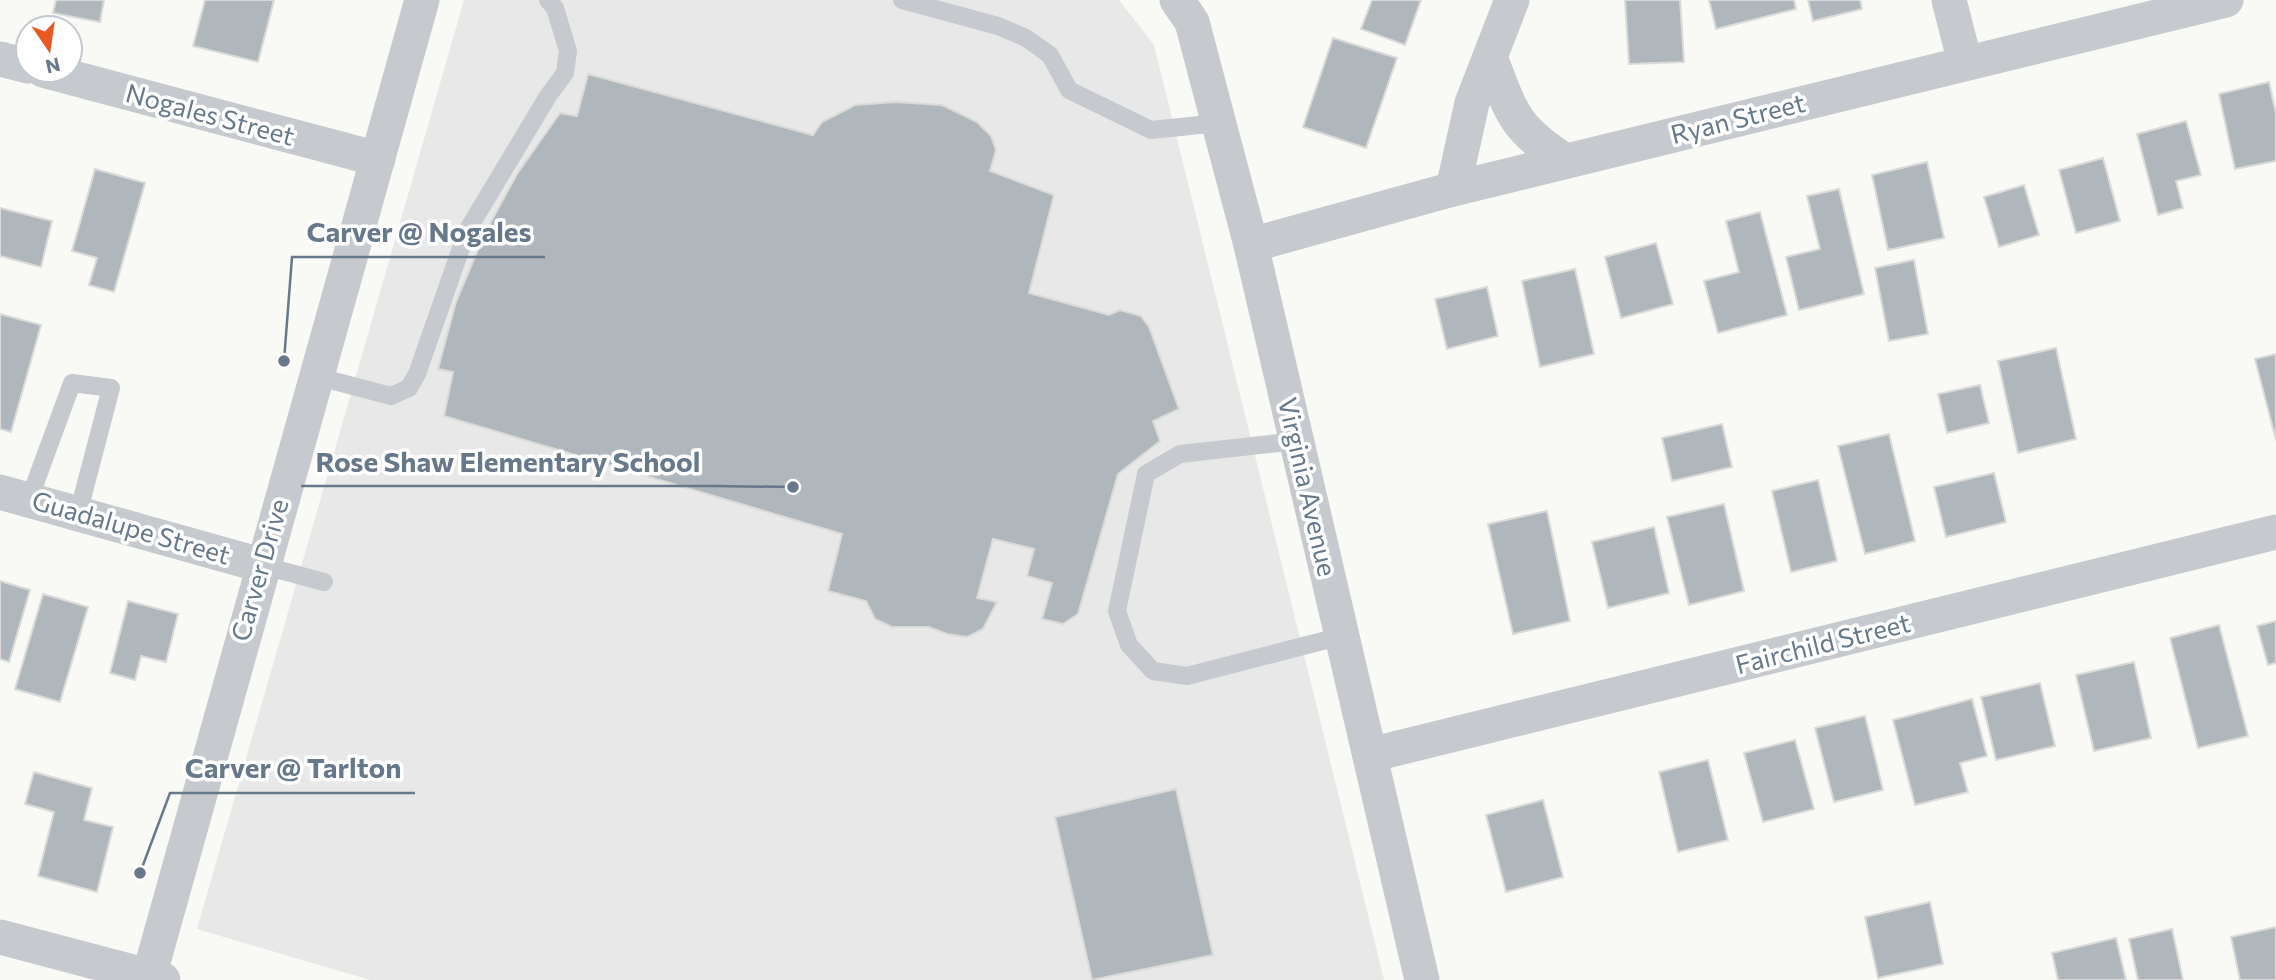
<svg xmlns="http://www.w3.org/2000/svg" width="2276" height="980" viewBox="0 0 2276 980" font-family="Commissioner,sans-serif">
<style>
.built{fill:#e7e8e7}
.building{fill:#afb7bd;stroke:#dadbd8;stroke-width:2}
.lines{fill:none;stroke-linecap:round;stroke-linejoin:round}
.lane{stroke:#c6cace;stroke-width:18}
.street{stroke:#c6cace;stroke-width:35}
.labels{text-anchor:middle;stroke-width:7;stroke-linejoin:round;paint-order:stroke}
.street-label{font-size:26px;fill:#667889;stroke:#fff}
.leader{fill:none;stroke:#667889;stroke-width:2.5}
.callout-dot{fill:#667889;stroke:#fff;stroke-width:2.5}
.callout-label{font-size:28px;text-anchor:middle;font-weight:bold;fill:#667889;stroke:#fff;stroke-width:7;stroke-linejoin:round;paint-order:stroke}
</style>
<rect width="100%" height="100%" fill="#f9f9f6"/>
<polygon class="built" points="464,0 1119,0 1154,45 1384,980 370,980 197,929"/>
<g class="building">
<polygon points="56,0 104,0 100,22 53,13"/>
<polygon points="205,0 274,0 258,62 193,46"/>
<polygon points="1372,0 1421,0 1405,45 1361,29"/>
<polygon points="1625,0 1680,0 1684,62 1629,64"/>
<polygon points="1709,0 1794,0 1796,9 1716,29"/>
<polygon points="1808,0 1860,0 1862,9 1813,21"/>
<polygon points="1333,38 1397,58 1366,148 1303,127"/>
<polygon points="588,74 813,135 822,122 855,105 895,102 942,105 977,122 991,136 996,150 990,171 1054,195 1029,293 1109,315 1120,310 1141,316 1149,327 1179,409 1153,421 1160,441 1118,474 1078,614 1063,624 1042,619 1052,583 1027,576 1034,549 993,539 977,598 997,602 983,629 967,637 947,634 929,627 892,627 875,619 866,601 828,591 842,534 444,416 453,372 438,369 456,302 485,233 517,174 560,113 577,116"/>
<polygon points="2269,82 2276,114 2276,161 2235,169 2219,94"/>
<polygon points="2186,121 2201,175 2176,181 2183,208 2158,215 2137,134"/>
<polygon points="2103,158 2120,221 2076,233 2059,170"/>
<polygon points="1927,162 1944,238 1888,250 1872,175"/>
<polygon points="95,169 145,183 114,292 89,285 97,258 72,251"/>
<polygon points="2024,185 2039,235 1999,247 1984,197"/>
<polygon points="1839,189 1864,294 1799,310 1786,257 1820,249 1807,196"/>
<polygon points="0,208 52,221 41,267 0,256"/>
<polygon points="1760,212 1787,315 1718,333 1704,281 1739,272 1726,221"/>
<polygon points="1656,243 1673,304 1621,318 1605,257"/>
<polygon points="1914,260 1928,334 1889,341 1875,268"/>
<polygon points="1575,269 1594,354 1540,367 1522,281"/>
<polygon points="1487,287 1498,336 1447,349 1435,299"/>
<polygon points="0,314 41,325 11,432 0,429"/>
<polygon points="2056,348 2076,439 2018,453 1998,361"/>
<polygon points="2276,354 2276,440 2255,359"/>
<polygon points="1980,385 1989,423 1947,433 1938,394"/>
<polygon points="1722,424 1732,467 1672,481 1662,438"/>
<polygon points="1889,434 1915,541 1865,554 1838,446"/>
<polygon points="1994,473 2006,522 1946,537 1934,487"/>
<polygon points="1818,480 1837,561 1791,572 1772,491"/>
<polygon points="1724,504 1744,591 1689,605 1667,517"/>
<polygon points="1547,511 1570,621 1513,634 1488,524"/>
<polygon points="1654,527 1669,593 1608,608 1592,542"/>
<polygon points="0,581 30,590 9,662 0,659"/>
<polygon points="43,594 88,607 60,702 15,689"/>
<polygon points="128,601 178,614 166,662 141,656 135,680 110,673"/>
<polygon points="2276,621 2276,663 2268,665 2257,626"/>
<polygon points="2219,625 2248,736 2198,748 2170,638"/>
<polygon points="2134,662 2151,738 2094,751 2076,675"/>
<polygon points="2040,683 2055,746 1996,760 1981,697"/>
<polygon points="1972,699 1987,756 1960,763 1968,792 1915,805 1893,720"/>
<polygon points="1865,716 1883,790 1834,802 1815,728"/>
<polygon points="1795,740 1814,809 1763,822 1744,753"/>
<polygon points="1708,760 1728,840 1678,852 1659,772"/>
<polygon points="34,772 92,788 84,820 113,827 97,892 38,876 54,812 25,804"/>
<polygon points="1176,789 1213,955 1092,980 1055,817"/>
<polygon points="1543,800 1563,877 1506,892 1486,815"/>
<polygon points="1930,902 1943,964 1878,978 1865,917"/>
<polygon points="2276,927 2276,980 2240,980 2231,937"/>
<polygon points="2172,929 2183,980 2138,980 2129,939"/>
<polygon points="2116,938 2126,980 2058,980 2052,953"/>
</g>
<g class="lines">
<g class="lane">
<polyline points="902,0 998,26 1026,38 1050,55 1069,90 1151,130 1219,123"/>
<polyline points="315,376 391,396 409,388 417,374 467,231 548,96 565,73 568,51 555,8 548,0"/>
<polyline points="1296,441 1180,454 1146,474 1117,611 1129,645 1153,671 1187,676 1342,636"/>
<polyline points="29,500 72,383 111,388 78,514"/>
<polyline points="261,565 324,582"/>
</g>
<g class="street">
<polyline points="1177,0 1192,22 1251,245 1422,980"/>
<polyline points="1949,0 1965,63"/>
<path d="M1490 57C1512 114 1513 127 1565 161"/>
<polyline points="0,59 28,66"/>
<polyline points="43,70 378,159"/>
<polyline points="1453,189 1472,103 1512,0"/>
<polyline points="1251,245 1453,189 2226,0"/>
<polyline points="0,492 261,565"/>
<polyline points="1370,755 2276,532"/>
<polyline points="0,937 163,980"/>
<polyline points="148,980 422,0"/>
</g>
</g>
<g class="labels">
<g class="street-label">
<text transform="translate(210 115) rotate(15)" y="9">Nogales Street</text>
<text transform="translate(1738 119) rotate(-14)" y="9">Ryan Street</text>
<text transform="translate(1307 487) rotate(77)" y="9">Virginia Avenue</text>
<text transform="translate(131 528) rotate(16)" y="9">Guadalupe Street</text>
<text transform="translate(260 570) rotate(-74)" y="9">Carver Drive</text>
<text transform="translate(1823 644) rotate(-14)" y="9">Fairchild Street</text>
</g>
</g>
<path class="leader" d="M284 361L292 257H545M793 487L714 486H301M140 873L170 793H415"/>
<g class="callout-dot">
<circle cx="284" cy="361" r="7"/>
<circle cx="793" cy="487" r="7"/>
<circle cx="140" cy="873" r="7"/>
</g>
<g class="callout-label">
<text x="419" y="242">Carver @ Nogales</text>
<text x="508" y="472">Rose Shaw Elementary School</text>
<text x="293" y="778">Carver @ Tarlton</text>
</g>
<g transform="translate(49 49) rotate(167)"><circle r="33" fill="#ffffff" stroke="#c2c9d0" stroke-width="2"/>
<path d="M0-5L12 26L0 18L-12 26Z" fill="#eb5923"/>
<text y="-10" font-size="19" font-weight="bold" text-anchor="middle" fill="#667889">N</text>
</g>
</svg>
